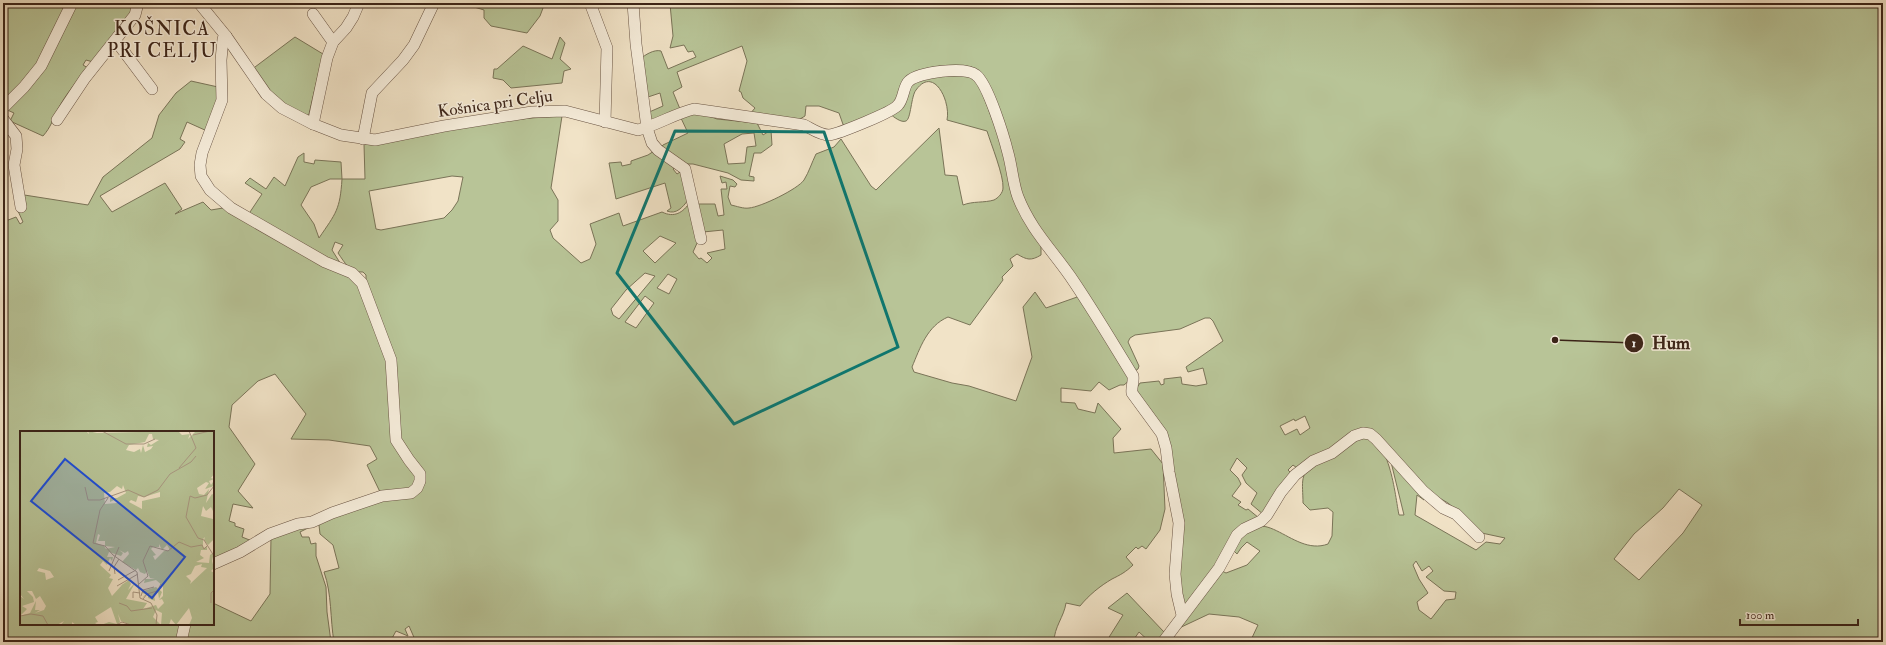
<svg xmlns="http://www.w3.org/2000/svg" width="1886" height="645" viewBox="0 0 1886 645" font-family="'IM FELL Double Pica',serif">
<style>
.green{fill:#b8c497;stroke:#7a7458;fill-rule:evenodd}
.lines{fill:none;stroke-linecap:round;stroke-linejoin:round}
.minor-casing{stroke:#695444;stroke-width:12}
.minor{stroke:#f6eddb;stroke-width:11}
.marked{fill:none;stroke:#0f766e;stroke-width:3;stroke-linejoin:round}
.labels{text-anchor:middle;stroke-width:3;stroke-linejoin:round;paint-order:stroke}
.street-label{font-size:17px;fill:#3c2418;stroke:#f6eddb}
.quarter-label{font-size:19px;letter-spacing:1px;fill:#3c2418;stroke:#f6eddb}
.inset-road{fill:none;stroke:#a99781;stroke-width:1}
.view{fill:#1d4ed8;fill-opacity:0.15;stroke:#1d4ed8;stroke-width:2}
.inset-edge{fill:none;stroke:#3c2418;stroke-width:2}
.leader{fill:none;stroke:#3c2418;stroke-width:1.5}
.callout-dot{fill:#3c2418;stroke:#f6eddb;stroke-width:1.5}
.mark-label{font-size:12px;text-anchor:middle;font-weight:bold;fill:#fff}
.callout-label{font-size:18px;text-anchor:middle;font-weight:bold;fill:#3c2418;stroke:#f6eddb;stroke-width:3;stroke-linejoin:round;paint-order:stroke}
</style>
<rect width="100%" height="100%" fill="#f1e3c7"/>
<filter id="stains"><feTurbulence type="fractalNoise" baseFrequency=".005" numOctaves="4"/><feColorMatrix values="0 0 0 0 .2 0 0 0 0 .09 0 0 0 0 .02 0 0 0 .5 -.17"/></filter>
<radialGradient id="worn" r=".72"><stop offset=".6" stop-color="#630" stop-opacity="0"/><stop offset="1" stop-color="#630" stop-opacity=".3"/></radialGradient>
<g class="green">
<polygon points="3,3 61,3 64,11 37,68 3,102 3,89 8,84 3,78"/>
<path d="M72 3H133L131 13 93 62 86 60 83 65 88 68C77 81 66 94 58 109 53 119 51 127 43 136L10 121 14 113 3 108 29 84Z"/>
<polygon points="461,3 537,3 543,8 540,16 527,33 491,26 484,18 484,10"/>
<path d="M672 3H1883V642H1250L1258 625 1239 617 1209 614 1175 630 1220 570 1226 573 1247 565 1260 551 1247 542 1241 548 1237 554 1232 549C1261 493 1290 558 1328 544L1332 536 1333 512 1328 508 1310 510 1303 503C1303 483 1298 471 1319 462 1324 460 1331 458 1336 454 1344 448 1349 439 1360 437 1390 431 1395 497 1399 515H1404L1391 462 1394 460 1425 498 1424 500 1417 495 1415 515 1476 550 1486 542 1500 544 1505 538 1477 532 1473 529 1462 515 1448 503 1424 489 1404 464 1370 430C1348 430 1347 443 1330 451 1319 457 1308 461 1297 468L1293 465 1288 470 1293 475 1264 515 1251 504 1257 493 1246 483 1242 475 1247 468 1237 458 1230 470 1238 478 1241 484 1232 496 1241 502 1238 505 1246 510 1248 509 1259 518C1254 525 1242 525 1236 533 1223 548 1219 568 1205 583 1199 590 1190 594 1188 604L1183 606 1179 595 1178 575 1182 524 1170 463 1168 442 1163 430 1136 389 1140 383 1159 381 1161 385 1164 384V379L1181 377 1182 384 1196 386 1207 384 1203 368 1188 372 1186 367 1223 341 1213 321 1210 318H1205L1180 329 1135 335 1130 338 1128 342 1139 366 1138 369 1133 372C1115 340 1095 308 1074 277 1055 251 1031 225 1021 193 1012 168 998 74 971 67 954 63 916 66 904 80 898 86 899 98 893 105 886 114 857 123 845 130L839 113 819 106H806L805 116 795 122 749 115 755 108 743 98 741 92 739 91 747 61 742 46 677 72 682 87 673 92 680 109 649 122 647 113 663 106 660 93 645 98 640 59C645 55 654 49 661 51L668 69 696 57 693 51 688 52 684 45 670 48 673 36 670 4ZM1305 416 1310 428 1300 435 1297 429 1285 435 1280 426 1294 419 1295 421ZM1679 489 1702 505 1683 533 1639 580 1614 559 1634 534 1663 508ZM1416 561 1422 571 1429 566 1433 571 1426 577 1444 591 1456 592 1455 599 1446 600 1431 619 1419 610 1417 602 1428 593 1419 579 1413 565Z"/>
<polygon points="295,37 323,54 309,114 305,117 280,103 251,70"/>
<polygon points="560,37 565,43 560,59 571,69 564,71 562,83 511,88 503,80 493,78 494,69 497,69 523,46 552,59"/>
<path d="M971 75 978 82 1041 246V255C1031 261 1027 260 1017 254L1010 259 1013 266 1002 277 1003 280 970 325 948 317C927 326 920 348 912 367L914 372 952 383 969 386 1016 401 1032 357 1023 307 1035 292 1046 308 1080 296 1131 379 1124 385H1120L1109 390 1099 382 1091 391 1061 388V402L1075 403 1078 409 1095 413 1098 403 1121 429 1113 438 1114 453 1151 449 1163 464 1165 509 1160 530 1146 549 1142 546 1138 549 1136 547 1126 557 1133 565C1126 572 1120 575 1112 579 1100 586 1089 595 1080 606L1066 603C1064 617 1054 627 1054 642H416L409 626 405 629 408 636 396 631 390 642H334C330 619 332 594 324 572L339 568 333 545 320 534 319 525 323 520 421 488 400 445 394 384 366 283V275L363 272C350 273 345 263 338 253L343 245 335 242 332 250 342 266 248 215 262 194 245 183 250 178 266 189 274 177 285 186 298 157 304 153V162L314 164 315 160 341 162 342 179H365L364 144C387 145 408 138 430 133 473 124 518 118 562 116L551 188 558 200V221L550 230 553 238 581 263 590 259 596 244 590 224 619 213 623 226 662 212C674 218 683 213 690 202L698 241 693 252 699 259 701 258 707 263 712 258 707 253 725 249 723 230 703 232 695 204H715L718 216 724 215 721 189H727L726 182 722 183 720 176 733 180 737 184 735 187 730 186 728 197 731 205C736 206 744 209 749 208 761 207 798 189 804 180 809 172 812 162 816 154L834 147 841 139 871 186 876 190 939 128 945 175 957 176 963 205C973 201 984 203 994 200 998 198 1003 193 1003 188 1004 176 991 144 987 131L947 120C951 102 934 65 916 90 911 96 911 119 906 121 901 123 894 117 890 114L913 81 926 77ZM452 176 463 177 458 201 452 210 444 218 381 230 376 229 369 191ZM330 179H342C340 210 336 213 319 238L314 224 301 205 311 187ZM660 236 676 243 655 263 643 251ZM645 273 655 276 619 319 613 315 611 309 626 290ZM668 274 677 279 669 294 657 288ZM645 296 654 303 636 328 625 322Z"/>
<polygon points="191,81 218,87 220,96 207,131 187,122 180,139 185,142 180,149 100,196 112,212 165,183 182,209 175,214 203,202 211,210 223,208 344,271 359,284 389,361 395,443 417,472 415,487 381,494 367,465 377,459 370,446 329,440 291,439 306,414 275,374 258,381 232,405 229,427 255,464 238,491 253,508 233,504 229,521 235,523 235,526 244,529 242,537 252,541 213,561 213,432 21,432 21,624 183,624 180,642 3,642 3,222 16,217 20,224 23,222 18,211 18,194 88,205 103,177 152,138 159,115 176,93"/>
<path d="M692 113 703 114 717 119 757 123 763 135 771 130 772 145 761 153H754L749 176 754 177V181L741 180 728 173 693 164H684L659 149 663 145 688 133 680 116ZM754 133 756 146 747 147 745 163 728 164 724 144 742 134Z"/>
<path d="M654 151 678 165 673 169 677 174 683 170 688 200C683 207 676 215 667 211L671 208 665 183 616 199 609 163 621 162 622 166 631 164V161L648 155Z"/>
<polygon points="303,527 310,527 300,532 302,537 309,537 311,544 316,543 316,556 326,587 327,612 331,642 184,642 187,624 213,624 213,603 251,621 270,594 271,537"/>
<polygon points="1127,593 1164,632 1159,639 1150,642 1139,632 1132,642 1106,642 1123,615 1108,608"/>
</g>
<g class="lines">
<defs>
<g id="minor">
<path d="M199 3 226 36 266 94 282 108 313 124 341 135 375 140 444 126 532 112 565 111 638 130C657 125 674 114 694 109L804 125C812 129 820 135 829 135 838 134 893 112 898 105 904 99 903 86 909 81 919 72 965 66 976 75 988 84 1004 137 1008 153 1012 167 1013 184 1018 197 1030 228 1051 249 1070 276 1092 308 1112 342 1133 376 1134 382 1131 387 1132 393L1162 434 1166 448 1169 472 1179 523 1175 574 1177 594 1182 615"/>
<polyline points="590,3 607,48 605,122"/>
<polyline points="633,3 636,44 647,128 652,143 658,150 685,169 701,239"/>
<polyline points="313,14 333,42"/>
<polyline points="116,41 152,89"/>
<polyline points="3,108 24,87 41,66 72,3"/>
<polyline points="3,119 16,136 17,149 14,165 21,207"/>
<polyline points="57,120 85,78 135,15 138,3"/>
<polyline points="313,124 327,58 333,42 346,28 353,17 359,3"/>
<polyline points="363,139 372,93 403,60 414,45 434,3"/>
<polyline points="213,564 240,552 270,534 298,524 312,522 332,513 382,496 411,493 417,488 420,481 420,474 409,460 396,440 391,360 362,283 352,273 325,262 231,208 210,190 201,176 200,165 202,153 222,100 221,60 223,39 226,36"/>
<polyline points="181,642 185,624"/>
<polyline points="1163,642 1219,568 1237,535 1244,529 1261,521 1267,515 1281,492 1295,475 1313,461 1332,453 1354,436 1363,433 1370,434 1376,439 1423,491 1443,508 1456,514 1479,537"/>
</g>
</defs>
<use href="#minor" class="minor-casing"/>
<use href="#minor" class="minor"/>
</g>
<path class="marked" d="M675 131 824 132 898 347 734 424 617 273Z"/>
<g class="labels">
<g class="street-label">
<text transform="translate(495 103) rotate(-8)" y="6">Košnica pri Celju</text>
</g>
<g class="quarter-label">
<text x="162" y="35">KOŠNICA<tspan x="162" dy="22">PRI CELJU</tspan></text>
</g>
</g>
<g transform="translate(20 431)">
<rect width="194" height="194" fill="#f1e3c7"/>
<path d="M0 0H66L69 3 68 0 77 2 161 0 159 1 162 4 170 3 168 8 176 0H194V43L191 47 194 48 189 50 191 54 193 51 194 55 185 58 189 52 186 51 177 57 179 63 184 64 189 58 186 72 192 63 194 64V82L191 76 186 80 183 75 181 85 193 88 194 108 188 114 184 109 185 106 183 108V117L187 116V119H181L180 124 184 127 176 131 189 132 190 124 194 121 192 130 194 137 191 140 194 142V194H169L172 187 169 177 156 194 151 188 149 194H141L142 182 136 179 133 186 140 193 111 194 101 190 98 183 100 191 96 194H81L89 191 97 193 91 176 75 186 78 191 75 192 78 194H56L52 191V194H41L44 190 37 194H0V185L10 182 16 170 15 179H20L15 182 24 179 26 175 20 165 16 168 12 160H7L13 166 14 171 2 175 7 178 0 185V165L4 168 0 163ZM129 3H132L133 8 139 9 131 14 128 12 127 16 133 15 131 18 125 21 123 14 121 22 120 18 114 21 106 19 109 14 125 11ZM103 54 106 62 97 67H90V71L96 68 97 72 85 73 84 62 90 61 97 55 102 58ZM140 61V66L122 70V78L109 71 111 69 116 71 118 65 124 66ZM78 103 80 104 78 110H85V115L95 116 86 118 84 115 76 112ZM139 113 142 119 147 114 150 119 144 120 135 129 133 125 136 124 131 118 133 116H139ZM99 119 105 122 108 120 109 123 102 131 116 139 118 137 120 141 125 143 127 140 130 147 135 148H125L124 152 136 149 143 155V165L139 169 142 168 144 172 138 178 136 174 123 178 127 172 106 168 115 152 108 159 111 153 109 149 100 155 102 154 92 165 88 157 93 148 89 147 91 144 80 134 83 130 87 134 90 127 92 130 93 126H87L89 121 101 125 103 122ZM182 133 181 136 187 137 170 153 171 150 166 145 171 143 175 135ZM19 137 30 140 34 146 26 149 25 142 17 140ZM136 156 142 161 139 168 138 161 134 164 135 170 128 167V163L122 167 126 163 122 162 123 160Z" fill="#b8c497" fill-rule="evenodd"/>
<path class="inset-road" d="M82 0 106 13H124L135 8M173 4 190 0M159 37 176 17 169 0M194 55 187 64 175 67 170 65 166 86 178 107 184 109 194 125M65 56 68 69H80L108 59 124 66 138 59 150 43 171 31 176 25M88 67 80 79 73 112 85 115 93 124 117 141 120 167 131 172 137 184 136 194M89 140 99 116M95 143 94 136 99 128M98 149 116 139M119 153 128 145 123 130 130 115 148 120 159 111 171 116 182 114 184 118 187 115M97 155 118 143M121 165 123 159 134 156M113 167V161L120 162M123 168 127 163 137 160 141 153M99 172 107 175 111 180 132 177M191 172V162L194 159M0 185 11 183 23 185 28 194M96 194 102 191 111 194"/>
<path class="view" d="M45 28 165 126 132 167 11 70Z"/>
<rect width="194" height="194" class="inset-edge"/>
</g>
<path class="leader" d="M1555 340L1634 343"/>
<g class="callout-dot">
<circle cx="1555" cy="340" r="4"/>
<circle cx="1634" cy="343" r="10"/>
</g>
<g class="mark-label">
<text x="1634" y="347">1</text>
</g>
<g class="callout-label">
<text x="1671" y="349">Hum</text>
</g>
<rect width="1886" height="645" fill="none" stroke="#f1e3c7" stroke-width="16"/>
<rect x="4" y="4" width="1878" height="637" fill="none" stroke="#3c2418" stroke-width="2"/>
<rect x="8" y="8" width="1870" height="629" fill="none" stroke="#3c2418"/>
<path d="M1740 619v6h118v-6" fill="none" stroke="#3c2418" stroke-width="2"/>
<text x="1746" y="619" font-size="12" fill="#3c2418" stroke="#f6eddb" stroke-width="3" paint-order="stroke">100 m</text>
<rect width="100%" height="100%" filter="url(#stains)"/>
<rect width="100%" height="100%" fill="url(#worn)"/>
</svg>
